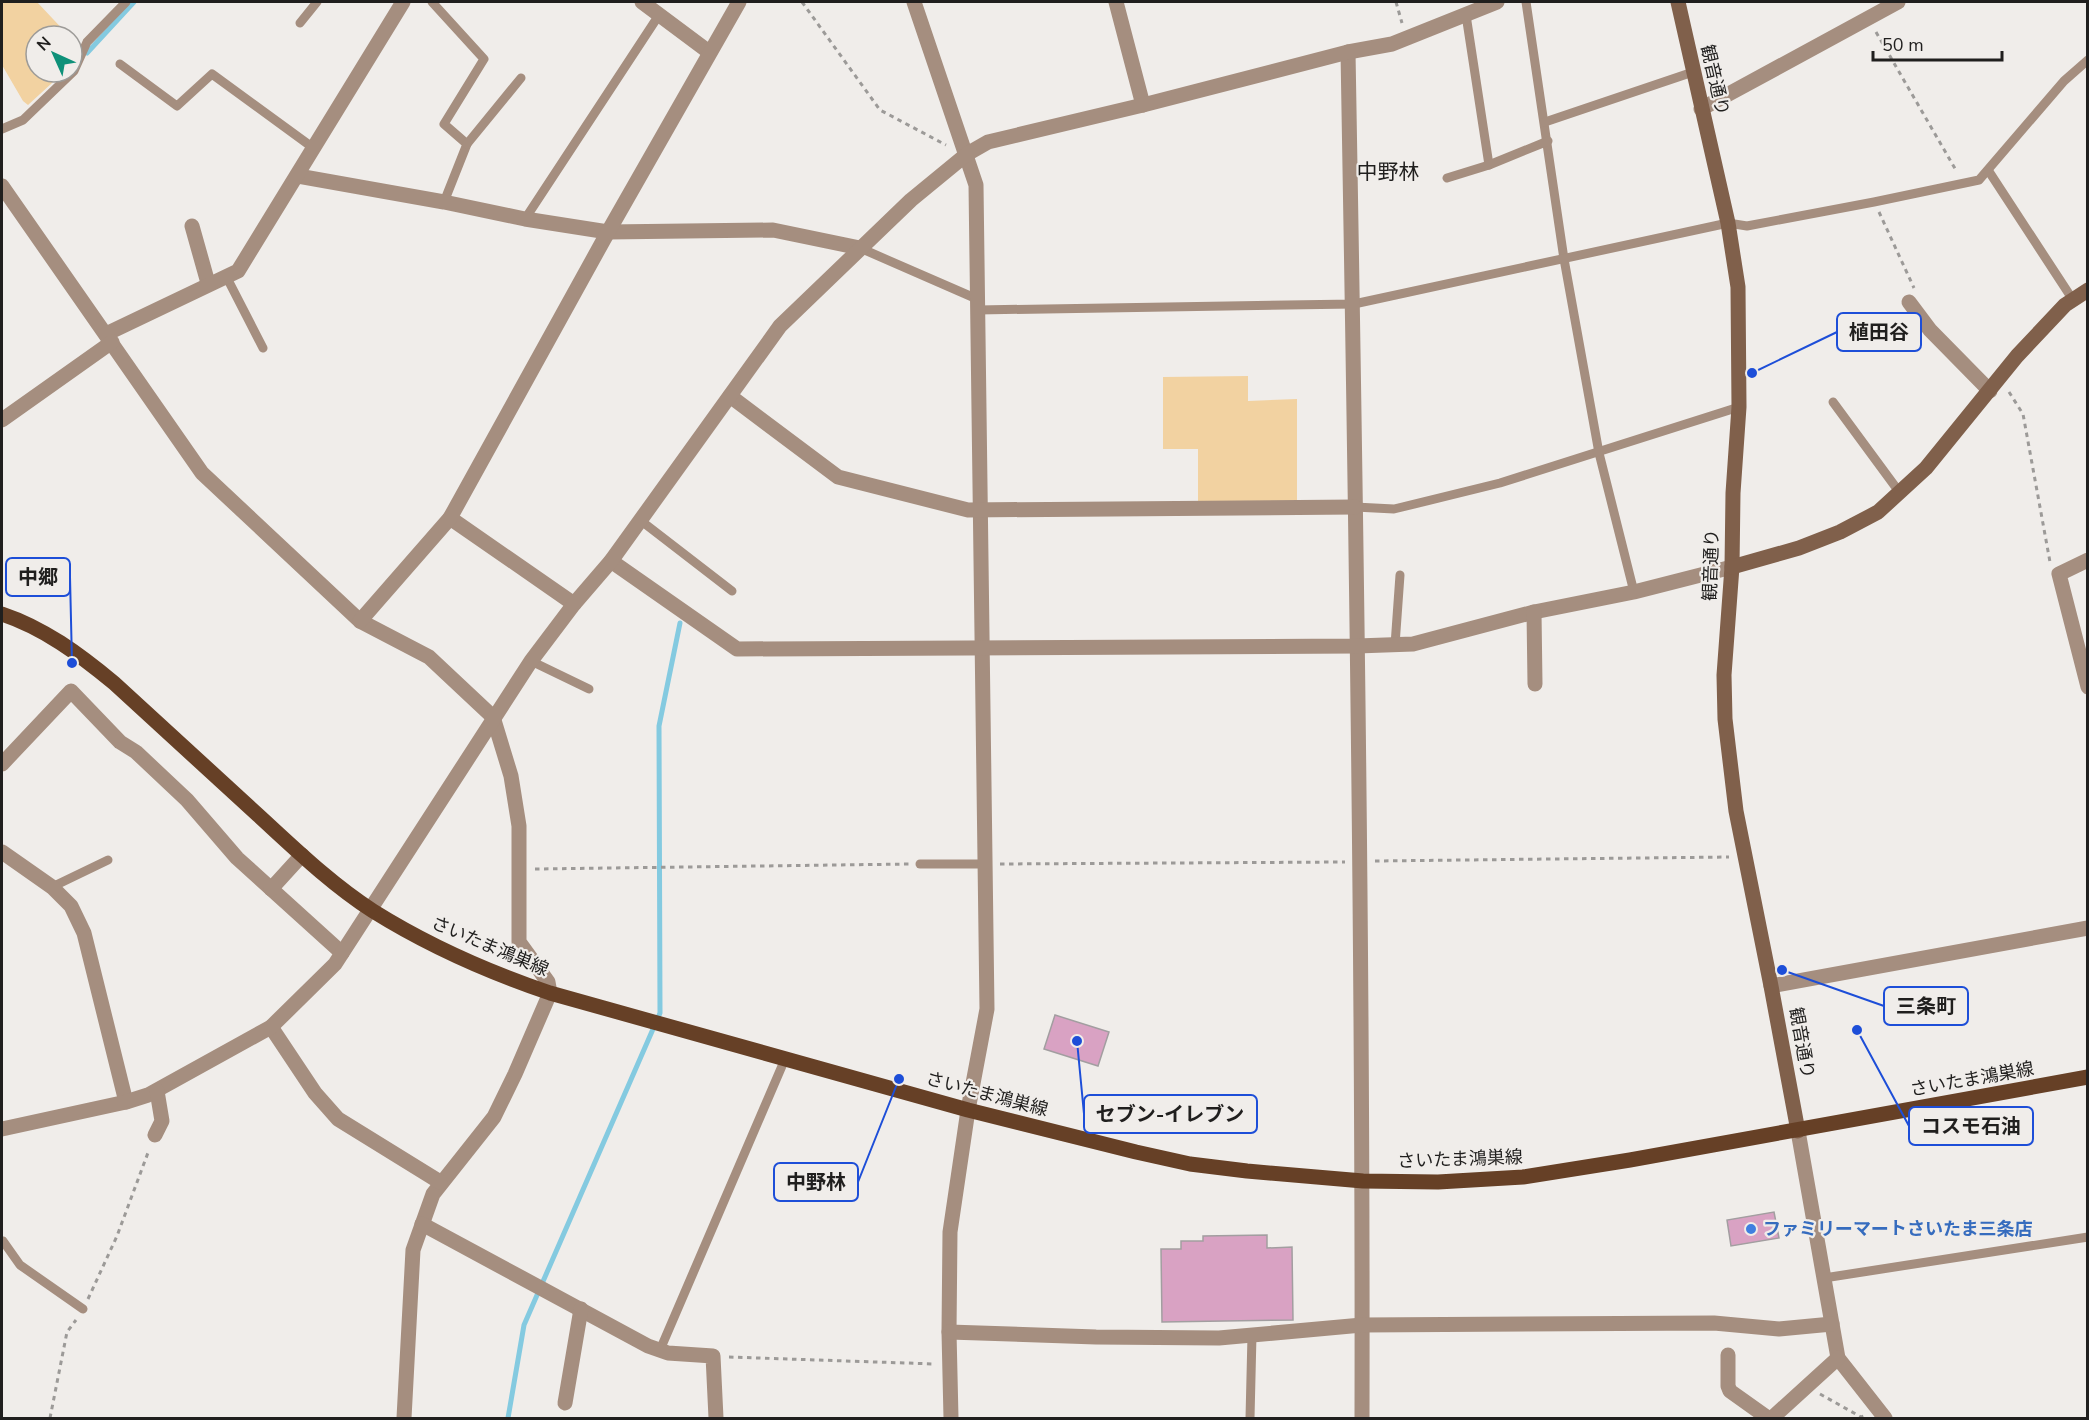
<svg xmlns="http://www.w3.org/2000/svg" width="2089" height="1420" viewBox="0 0 2089 1420" font-family="'Nunito Sans','Noto Sans JP',sans-serif">
<style>
.green{fill:#f2d2a1}
.lines{fill:none;stroke-linecap:round;stroke-linejoin:round}
.stream{stroke:#84cae0;stroke-width:5}
.building{fill:#d9a2c3;stroke:#a29ea0;stroke-width:1.5}
.path{stroke:#9c9a98;stroke-width:3;stroke-dasharray:4.5 4.5;stroke-linecap:butt}
.lane{stroke:#a58e7f;stroke-width:9}
.street{stroke:#a58e7f;stroke-width:15}
.secondary{stroke:#80604b;stroke-width:15}
.primary{stroke:#664026;stroke-width:15}
.shop-dot{fill:#3f7fe0;stroke:#f0edea;stroke-width:2}
.labels{text-anchor:middle;stroke-width:4.5;stroke-linejoin:round;paint-order:stroke}
.street-label{font-size:18px;fill:#201f1e;stroke:#f0edea}
.shop-label{font-size:18px;font-weight:bold;fill:#366cbe;stroke:#f0edea;text-anchor:start}
.quarter-label{font-size:21px;fill:#201f1e;stroke:#f0edea}
.leader{fill:none;stroke:#1d4ed8;stroke-width:2}
.callout-dot{fill:#1d4ed8;stroke:#f0edea;stroke-width:2}
.callout{fill:#f0edea;stroke:#1d4ed8;stroke-width:2}
.callout-label{font-size:20px;text-anchor:middle;font-weight:bold;fill:#201f1e}
</style>
<rect width="100%" height="100%" fill="#f0edea"/>
<g class="green">
<polygon points="2,2 37,2 69,36 36,36 36,72 64,72 28,105 23,101 2,65"/>
<polygon points="1248,376 1248,401 1297,399 1297,503 1198,501 1198,449 1163,449 1163,377"/>
</g>
<g class="lines">
<g class="stream">
<polyline points="87,53 134,2"/>
<polyline points="508,1418 524,1325 660,1013 659,726 680,623"/>
</g>
</g>
<g class="building">
<polygon points="1055,1015 1109,1032 1098,1066 1044,1049"/>
<polygon points="1774,1212 1779,1238 1731,1246 1727,1220"/>
<polygon points="1267,1235 1267,1248 1292,1247 1293,1320 1162,1322 1161,1249 1181,1249 1181,1241 1203,1241 1203,1236"/>
</g>
<g class="lines">
<g class="path">
<polyline points="802,2 880,110 946,145"/>
<polyline points="1396,2 1402,23"/>
<polyline points="1876,32 1957,172"/>
<polyline points="1879,212 1914,288"/>
<polyline points="2009,392 2023,414 2050,562"/>
<polyline points="1375,861 1729,857"/>
<polyline points="1000,864 1345,862"/>
<polyline points="535,869 910,864"/>
<polyline points="88,1299 117,1236 149,1150"/>
<polyline points="729,1357 935,1364"/>
<polyline points="1820,1394 1861,1417 1864,1416"/>
<polyline points="50,1418 67,1332 76,1320"/>
</g>
<g class="lane">
<polyline points="432,2 484,59 444,124 467,144 444,202"/>
<polyline points="1526,2 1564,259 1599,453 1634,592"/>
<polyline points="1466,15 1489,165"/>
<polyline points="300,23 317,2"/>
<polyline points="120,64 177,106 212,74 312,147"/>
<polyline points="1545,122 1693,72"/>
<polyline points="2,129 23,120 74,71 87,42 126,2"/>
<polyline points="467,144 521,78"/>
<polyline points="1988,170 2073,300"/>
<polyline points="1447,178 1489,165 1548,141"/>
<polyline points="525,219 659,15"/>
<polyline points="860,248 977,299"/>
<polyline points="226,276 263,348"/>
<polyline points="978,310 1354,304 1728,223 1747,226 1874,202 1979,180 2064,81 2088,60"/>
<polyline points="1833,402 1900,493"/>
<polyline points="1355,507 1394,509 1500,483 1739,407"/>
<polyline points="640,520 732,591"/>
<polyline points="1395,645 1400,575"/>
<polyline points="531,661 589,689"/>
<polyline points="920,864 985,864"/>
<polyline points="52,887 108,860"/>
<polyline points="3,1241 20,1265 83,1309"/>
<polyline points="1824,1278 2088,1237"/>
<polyline points="660,1350 785,1059"/>
<polyline points="1250,1418 1252,1335"/>
</g>
<g class="street">
<polyline points="642,2 709,52"/>
<polyline points="914,2 976,185 987,1009 968,1110 950,1232 949,1332 951,1418"/>
<polyline points="1116,2 1143,105"/>
<path d="M1348 52C1356 507 1363 963 1362 1418"/>
<polyline points="1701,109 1898,2"/>
<polyline points="298,176 444,202 525,219 608,232 773,230 860,248"/>
<polyline points="2,186 202,473 360,621 429,657 493,717 511,776 519,826 519,942 548,982 550,993 515,1074 494,1117 433,1194 413,1250 404,1418"/>
<polyline points="192,226 208,283"/>
<polyline points="1909,302 1930,330 1990,391"/>
<polyline points="106,334 238,271 403,2"/>
<polyline points="730,396 838,477 968,510 1355,507"/>
<polyline points="2,420 112,342"/>
<polyline points="450,518 574,604"/>
<polyline points="2088,560 2059,574 2088,687"/>
<polyline points="611,561 737,649 1357,646 1413,644 1534,612 1634,592 1732,567"/>
<polyline points="1534,612 1535,684"/>
<polyline points="360,621 450,518 608,232 739,2"/>
<polyline points="2,764 71,691 120,742 136,752 187,800 237,858 342,953"/>
<polyline points="2,852 52,887 71,906 84,933 126,1102"/>
<polyline points="271,889 302,855"/>
<polyline points="1771,986 2088,928"/>
<polyline points="271,1027 315,1093 338,1119 440,1182"/>
<polyline points="2,1129 126,1102 148,1095 271,1027 335,964 531,661 574,604 611,561 780,326 911,200 967,154 988,142 1143,105 1348,52 1392,44 1497,2"/>
<polyline points="1798,1131 1838,1358 1885,1418"/>
<polyline points="155,1135 162,1121 157,1091"/>
<polyline points="422,1224 648,1346 668,1353 713,1356 716,1418"/>
<polyline points="949,1332 1096,1337 1219,1338 1362,1325 1714,1323 1779,1329 1832,1324"/>
<polyline points="1728,1355 1728,1386 1730,1391 1768,1418"/>
<polyline points="565,1403 581,1309"/>
<polyline points="1772,1418 1838,1358"/>
</g>
<g class="secondary">
<polyline points="1678,2 1728,223 1738,287 1739,407 1733,493 1732,567 1724,675 1725,719 1736,811 1771,986 1798,1131"/>
<polyline points="1732,567 1799,548 1840,532 1878,512 1926,468 2017,356 2065,305 2088,290"/>
</g>
<path class="primary" d="M2 614C44 628 79 654 114 683 162 727 210 771 258 815 294 848 331 884 373 911 429 946 488 972 550 993L968 1110 1136 1152 1190 1164 1247 1171 1363 1181 1438 1182 1523 1177 1630 1160 2088 1077"/>
</g>
<circle class="shop-dot" cx="1751" cy="1229" r="6"/>
<g class="labels">
<g class="street-label">
<text transform="translate(1715 80) rotate(77)" y="6">観音通り</text>
<text transform="translate(1711 565) rotate(-88)" y="6">観音通り</text>
<text transform="translate(490 946) rotate(23)" y="6">さいたま鴻巣線</text>
<text transform="translate(1802 1043) rotate(80)" y="6">観音通り</text>
<text transform="translate(1972 1079) rotate(-10)" y="6">さいたま鴻巣線</text>
<text transform="translate(987 1094) rotate(15)" y="6">さいたま鴻巣線</text>
<text transform="translate(1460 1159) rotate(-2)" y="6">さいたま鴻巣線</text>
</g>
<g class="shop-label">
<text x="1763" y="1235">ファミリーマートさいたま三条店</text>
</g>
<g class="quarter-label">
<text x="1388" y="179">中野林</text>
</g>
</g>
<path class="leader" d="M1752 373L1837 332M72 663L70 577M1782 970L1884 1006M1077 1041L1084 1114M1857 1030L1909 1126M899 1079L858 1182"/>
<g class="callout-dot">
<circle cx="1752" cy="373" r="6"/>
<circle cx="72" cy="663" r="6"/>
<circle cx="1782" cy="970" r="6"/>
<circle cx="1077" cy="1041" r="6"/>
<circle cx="1857" cy="1030" r="6"/>
<circle cx="899" cy="1079" r="6"/>
</g>
<g class="callout">
<rect x="1837" y="313" width="84" height="38" rx="6"/>
<rect x="6" y="558" width="64" height="38" rx="6"/>
<rect x="1884" y="987" width="84" height="38" rx="6"/>
<rect x="1084" y="1095" width="173" height="38" rx="6"/>
<rect x="1909" y="1107" width="124" height="38" rx="6"/>
<rect x="774" y="1163" width="84" height="38" rx="6"/>
</g>
<g class="callout-label">
<text x="1879" y="339">植田谷</text>
<text x="38" y="584">中郷</text>
<text x="1926" y="1013">三条町</text>
<text x="1170" y="1121">セブン-イレブン</text>
<text x="1971" y="1133">コスモ石油</text>
<text x="816" y="1189">中野林</text>
</g>
<rect width="2089" height="1420" fill="none" stroke="#201f1e" stroke-width="6"/>
<g transform="translate(54 54) rotate(315)"><circle r="28" fill="#f0edea" stroke="#9d9b98" stroke-width="1.5"/>
<path d="M0-4.5L10 22L0 15L-10 22Z" fill="#0e9179"/>
<text y="-9" font-size="16" font-weight="bold" text-anchor="middle" fill="#201f1e">N</text>
</g>
<path d="M1873 51v9h129v-9" fill="none" stroke="#201f1e" stroke-width="3"/>
<text x="1882" y="51" font-size="18" fill="#201f1e" stroke="#f0edea" stroke-width="4.5" paint-order="stroke">50 m</text>
</svg>
